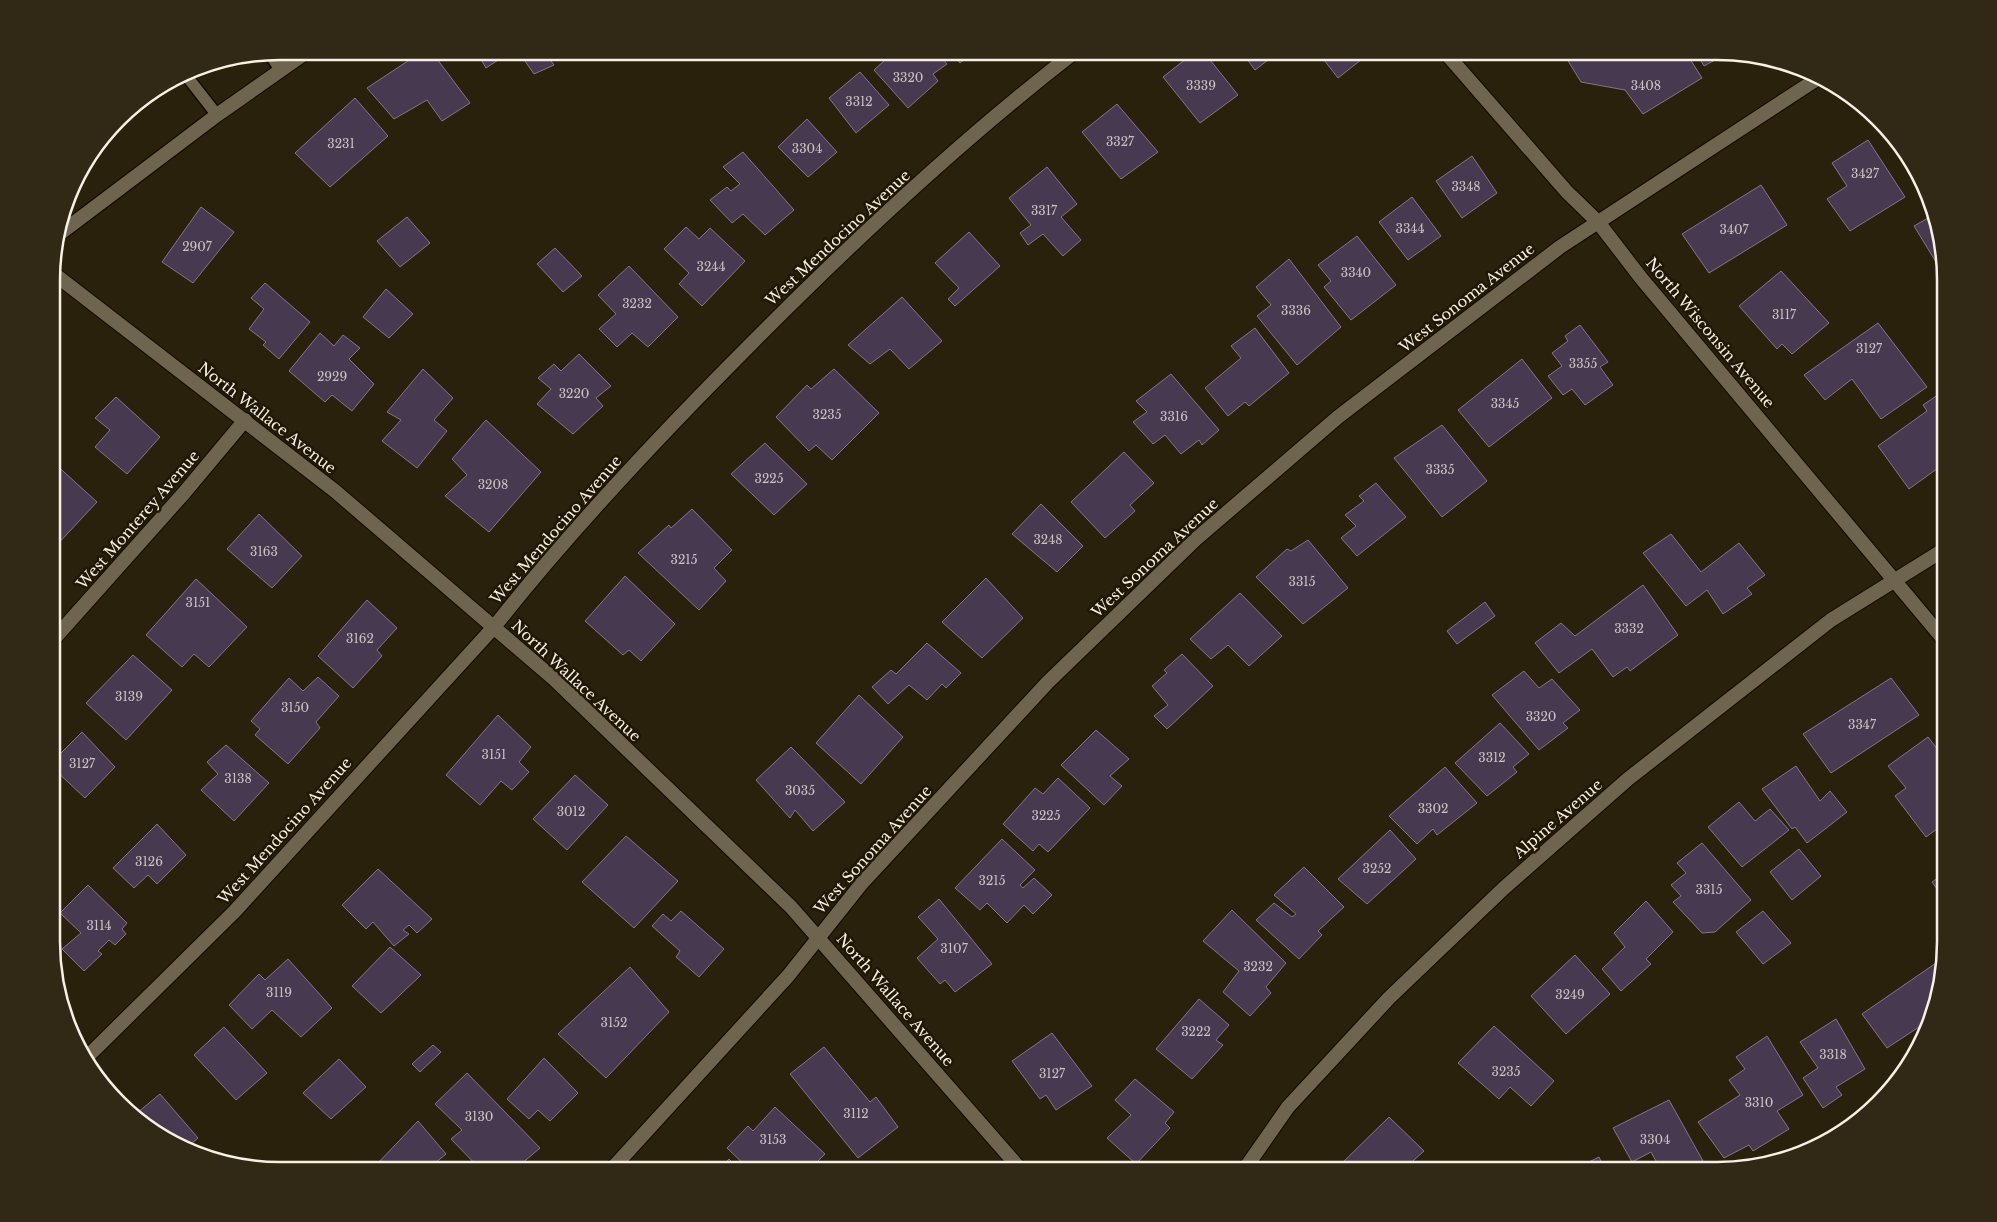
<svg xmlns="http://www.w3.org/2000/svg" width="1997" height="1222" viewBox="0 0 1997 1222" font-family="'Libre Baskerville',serif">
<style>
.building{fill:#473a50;stroke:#82758b}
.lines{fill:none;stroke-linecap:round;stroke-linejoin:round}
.service-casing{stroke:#120a00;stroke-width:14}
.minor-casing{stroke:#120a00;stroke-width:16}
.service{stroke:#6f654e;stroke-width:11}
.minor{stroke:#6f654e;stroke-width:14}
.labels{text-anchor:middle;stroke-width:5;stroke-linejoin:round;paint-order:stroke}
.number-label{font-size:12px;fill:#cac3bf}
.street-label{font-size:15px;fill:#f6f1e4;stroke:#201704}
.rim{fill:none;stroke:#f6f1e4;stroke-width:2.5}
</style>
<rect width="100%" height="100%" fill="#29210c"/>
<g class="building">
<polygon points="423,51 431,51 470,103 442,121 427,100 394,119 367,88"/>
<polygon points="476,51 512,51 486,68"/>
<polygon points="518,51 544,51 554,65 534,74"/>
<polygon points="895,51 936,51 947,64 933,74 938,81 908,108 874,70"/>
<polygon points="950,51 974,51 960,63"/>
<polygon points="1196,51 1203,51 1238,95 1200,123 1163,77"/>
<polygon points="1224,51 1240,51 1230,59"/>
<polygon points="1241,51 1280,51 1255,70"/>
<polygon points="1317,51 1370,51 1371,52 1338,78"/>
<polygon points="1562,51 1685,51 1702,78 1643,114 1625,90 1581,82"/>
<polygon points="1695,51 1717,51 1728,53 1704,66"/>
<polygon points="860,72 889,105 856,133 829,98"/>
<polygon points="355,98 388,136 330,187 295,153"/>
<polygon points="1117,104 1158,152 1121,179 1082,132"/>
<polygon points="807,119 837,152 808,177 778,147"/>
<polygon points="1868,140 1905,197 1850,231 1827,199 1847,186 1832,163"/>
<polygon points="743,152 794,210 765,235 743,214 732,223 710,200 727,187 731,191 740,184 723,167"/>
<polygon points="1472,156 1497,193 1462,218 1436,181"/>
<polygon points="1047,167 1077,204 1061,217 1081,240 1063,256 1043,234 1028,245 1020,233 1031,225 1009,198"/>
<polygon points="1761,185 1787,225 1709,273 1682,234"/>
<polygon points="1412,197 1441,236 1408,260 1379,222"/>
<polygon points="201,207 234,232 193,283 162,262"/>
<polygon points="1935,214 1944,258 1936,262 1914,226"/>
<polygon points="407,217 430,243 400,267 377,241"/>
<polygon points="686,227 699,239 710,228 745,261 702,306 679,284 689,273 664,249"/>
<polygon points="969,232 1000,266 955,306 948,299 959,288 935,263"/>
<polygon points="1357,236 1396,285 1351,320 1324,287 1331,281 1318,265"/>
<polygon points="555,248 582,276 563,292 537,264"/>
<polygon points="1289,259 1341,327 1297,365 1257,316 1271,305 1256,287"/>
<polygon points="629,266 678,317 648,347 632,333 617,347 599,329 616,314 598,295"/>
<polygon points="1781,271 1829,323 1792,354 1782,344 1777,349 1739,306"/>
<polygon points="265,283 310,322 279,359 263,345 266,342 249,329 264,309 251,298"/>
<polygon points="386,289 413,314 389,338 363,317"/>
<polygon points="902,297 942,341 909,369 890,349 870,364 848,345"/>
<polygon points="1878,323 1927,387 1881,419 1852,379 1825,400 1804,375"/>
<polygon points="1580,325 1608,362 1600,367 1613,385 1585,405 1572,389 1563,395 1548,376 1562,366 1552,353 1568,341 1565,336"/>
<polygon points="1255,328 1289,373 1249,406 1245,402 1228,416 1205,388 1241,358 1231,346"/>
<polygon points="320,333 334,346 343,335 360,348 349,359 374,384 352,411 332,395 325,402 289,371"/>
<polygon points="579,354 611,386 596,398 603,406 573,434 537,404 551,389 538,378 554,364 561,371"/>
<polygon points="1522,359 1552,398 1489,447 1458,410"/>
<polygon points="423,369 453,398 434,420 447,431 417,468 382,441 401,420 387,412"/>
<polygon points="834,369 879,413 832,460 816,445 809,451 776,417 807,385 811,389"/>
<polygon points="1171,374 1219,430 1202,445 1199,440 1181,454 1165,435 1153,444 1133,422 1147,412 1136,401"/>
<polygon points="1945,390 1945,463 1909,489 1878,446 1927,411 1923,405"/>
<polygon points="116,397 160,437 127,474 95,447 110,430 95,418"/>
<polygon points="486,420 541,472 489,532 445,496 467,475 452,459"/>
<polygon points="1442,425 1487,481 1442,517 1394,458"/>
<polygon points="765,443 807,484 774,515 731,474"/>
<polygon points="1124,452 1154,483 1130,505 1135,511 1105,538 1071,502"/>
<polygon points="53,462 97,502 53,549"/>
<polygon points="1376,483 1406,517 1357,556 1341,538 1356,526 1345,515 1364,501 1359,496"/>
<polygon points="1041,504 1083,546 1057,572 1012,534"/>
<polygon points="692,509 732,550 714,568 726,581 699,610 638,553 669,525 671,528"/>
<polygon points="259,514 302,556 272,588 227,549"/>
<polygon points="1671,534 1701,572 1739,543 1765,575 1747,588 1752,594 1723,614 1707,590 1686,606 1643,553"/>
<polygon points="1308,540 1348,588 1303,624 1256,577 1287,549 1291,551"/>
<polygon points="625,576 675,624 641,661 629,650 623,655 585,621"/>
<polygon points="986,578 1023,618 982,658 942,622"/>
<polygon points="196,579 247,627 209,667 194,654 182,667 146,635"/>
<polygon points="1643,585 1678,635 1630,671 1627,667 1613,677 1592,649 1559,673 1535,643 1561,623 1575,636"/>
<polygon points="1240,593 1282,636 1249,666 1228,645 1211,659 1190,639"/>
<polygon points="367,600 397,628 377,650 382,656 353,688 318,656"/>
<polygon points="1485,602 1495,616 1457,644 1447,631"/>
<polygon points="927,643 961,673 946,688 942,684 927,700 909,685 888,704 872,687 891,670 896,674"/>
<polygon points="1182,654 1213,686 1167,729 1154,716 1168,705 1152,686 1167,673 1164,670"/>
<polygon points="133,655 172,690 126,740 86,703"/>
<polygon points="1524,671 1539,688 1552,679 1580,710 1563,723 1568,728 1539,750 1492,695"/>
<polygon points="318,677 339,696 316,722 320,728 288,764 255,735 260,729 251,721 289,678 303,691"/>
<polygon points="1891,678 1919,715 1831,773 1803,734"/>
<polygon points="859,695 903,737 861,784 816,743"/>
<polygon points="498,715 531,747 519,762 529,772 512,790 501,781 480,805 446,775"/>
<polygon points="1500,723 1529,754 1513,767 1517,772 1487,796 1455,763"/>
<polygon points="1096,730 1129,759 1110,776 1122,786 1104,805 1061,765"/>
<polygon points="82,732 115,767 85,798 53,768 53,761"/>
<polygon points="1928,737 1945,759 1945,823 1926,837 1895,796 1906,788 1888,766"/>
<polygon points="226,745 269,783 234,821 201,790 218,774 207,762"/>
<polygon points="791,747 845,802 813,831 795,810 790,818 756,780"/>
<polygon points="1796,766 1820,801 1830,791 1847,812 1807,843 1795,827 1792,829 1762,789"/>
<polygon points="1445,767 1477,803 1437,835 1433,829 1417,844 1389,816"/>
<polygon points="575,775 608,805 567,850 533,819"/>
<polygon points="1058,778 1090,808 1048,852 1039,844 1033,851 1003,824 1035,788 1043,794"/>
<polygon points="1739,802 1755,821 1770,809 1789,830 1742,867 1708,827"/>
<polygon points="157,824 186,855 157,884 148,875 134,888 113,868"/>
<polygon points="1390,830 1416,859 1367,904 1338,879"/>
<polygon points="626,836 678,881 634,928 582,882"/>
<polygon points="1002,839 1035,870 1020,885 1023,888 1034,878 1052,895 1033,914 1024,905 1007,923 987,903 980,910 955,888"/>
<polygon points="1702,843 1751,900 1715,932 1702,933 1673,902 1681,896 1671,885 1686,873 1677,863"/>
<polygon points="1799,849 1821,876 1792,900 1770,872"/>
<polygon points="1304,867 1344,907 1318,931 1322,935 1299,959 1256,920 1274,903 1292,917 1296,914 1274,895"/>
<polygon points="378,869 432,919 417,933 409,925 403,930 409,934 394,946 373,922 366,929 342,905"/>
<polygon points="1945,873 1945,900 1932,882"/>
<polygon points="88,885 127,923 122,929 126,934 115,945 109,940 98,951 102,954 84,971 62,949 81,933 60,913"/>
<polygon points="939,899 992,964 955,992 945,980 940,984 917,958 938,939 918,917"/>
<polygon points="1646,901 1673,932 1646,959 1651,964 1621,991 1602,969 1625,947 1614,933"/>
<polygon points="1232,910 1286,963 1266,987 1271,993 1250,1016 1223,992 1239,971 1203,941"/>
<polygon points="681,911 724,949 699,977 676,957 680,951 652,926 663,914 671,921"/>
<polygon points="1763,911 1791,943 1763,964 1736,932"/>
<polygon points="390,947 421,975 381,1013 352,986"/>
<polygon points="1575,955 1610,994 1566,1034 1531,996"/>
<polygon points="288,959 332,1008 301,1037 272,1010 252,1029 229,1005 259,974 265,980"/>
<polygon points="1936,963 1941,971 1924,1027 1922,1025 1887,1048 1862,1014"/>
<polygon points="630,967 669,1012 606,1078 558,1034"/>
<polygon points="1199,999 1229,1025 1216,1040 1223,1045 1192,1079 1156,1049"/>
<polygon points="1836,1019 1865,1069 1836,1087 1842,1095 1823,1108 1803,1078 1818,1068 1800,1042"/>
<polygon points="1494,1026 1554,1081 1531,1106 1510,1087 1499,1099 1458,1063"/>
<polygon points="224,1027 267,1073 236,1100 194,1055"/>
<polygon points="1052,1033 1092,1086 1056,1110 1046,1095 1040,1099 1012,1061"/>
<polygon points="1767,1036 1803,1095 1777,1111 1789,1129 1753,1151 1749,1145 1724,1158 1698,1122 1740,1095 1729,1080 1745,1069 1736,1057"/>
<polygon points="433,1045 441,1052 420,1072 412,1064"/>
<polygon points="824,1047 870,1102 876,1097 898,1127 858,1158 790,1074"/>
<polygon points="544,1058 578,1093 550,1121 538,1110 529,1119 507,1099"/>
<polygon points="339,1059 366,1087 331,1119 303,1093"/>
<polygon points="467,1073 540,1148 513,1171 482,1171 451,1139 462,1130 435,1104"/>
<polygon points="1135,1079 1174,1112 1165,1123 1170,1128 1136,1164 1107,1138 1131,1115 1115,1100"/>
<polygon points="160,1094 198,1138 186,1148 166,1140 137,1113"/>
<polygon points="1669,1100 1703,1161 1686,1170 1661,1170 1651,1152 1632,1162 1613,1128"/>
<polygon points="775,1107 825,1154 808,1171 778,1171 775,1168 774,1171 767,1171 761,1165 756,1171 751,1171 727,1148 748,1126 753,1131"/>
<polygon points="1389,1117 1424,1151 1403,1170 1335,1170"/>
<polygon points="418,1121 446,1154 435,1163 442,1171 384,1171 377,1164"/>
<polygon points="1599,1157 1605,1170 1573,1170"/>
<polygon points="729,1159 741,1171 718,1171"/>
<polygon points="367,1164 373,1171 359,1171"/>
</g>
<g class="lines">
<defs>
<g id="service">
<polyline points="269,53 281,71"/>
<polyline points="185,74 217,115"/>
</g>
<g id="minor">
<polyline points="1444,51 1567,192 1598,222 1641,278 1945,641"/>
<polyline points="58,235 217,115 308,51"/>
<polyline points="53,273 335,491 554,679 791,907 1022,1171"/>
<polyline points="53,640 184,493 245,420"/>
<path d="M86 1058 235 911 494 627C573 527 661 434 752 343 854 240 961 140 1076 51"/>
<polyline points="1244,1170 1288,1107 1389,998 1504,888 1628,779 1831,620 1945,549"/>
<polyline points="610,1171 788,976 862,883 1048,682 1196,539 1338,417 1560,247 1820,77"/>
</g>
</defs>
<use href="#service" class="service-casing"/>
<use href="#minor" class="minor-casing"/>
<use href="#service" class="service"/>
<use href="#minor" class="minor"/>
</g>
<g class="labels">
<g class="number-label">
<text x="908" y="82">3320</text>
<text x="1201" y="90">3339</text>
<text x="1646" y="90">3408</text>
<text x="859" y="106">3312</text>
<text x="1120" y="146">3327</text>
<text x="341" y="148">3231</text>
<text x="807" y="153">3304</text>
<text x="1865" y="178">3427</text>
<text x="1466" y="191">3348</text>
<text x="1044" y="215">3317</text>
<text x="1410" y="233">3344</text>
<text x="1734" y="234">3407</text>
<text x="197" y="251">2907</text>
<text x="711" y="271">3244</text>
<text x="1356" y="277">3340</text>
<text x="637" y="308">3232</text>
<text x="1296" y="315">3336</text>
<text x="1784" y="319">3117</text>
<text x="1869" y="353">3127</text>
<text x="1583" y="368">3355</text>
<text x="332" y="381">2929</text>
<text x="574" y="398">3220</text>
<text x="1505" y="408">3345</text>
<text x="827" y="419">3235</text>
<text x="1174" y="421">3316</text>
<text x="1440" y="474">3335</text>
<text x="769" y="483">3225</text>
<text x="493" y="489">3208</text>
<text x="1048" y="544">3248</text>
<text x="264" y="556">3163</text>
<text x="684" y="564">3215</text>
<text x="1302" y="586">3315</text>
<text x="198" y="607">3151</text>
<text x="1629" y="633">3332</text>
<text x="360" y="643">3162</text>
<text x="129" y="701">3139</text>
<text x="295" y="712">3150</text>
<text x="1541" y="721">3320</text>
<text x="1862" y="729">3347</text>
<text x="494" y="759">3151</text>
<text x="1492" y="762">3312</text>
<text x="82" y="768">3127</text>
<text x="238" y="783">3138</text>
<text x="800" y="795">3035</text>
<text x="1433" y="813">3302</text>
<text x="571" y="816">3012</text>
<text x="1046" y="820">3225</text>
<text x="149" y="866">3126</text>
<text x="1377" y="873">3252</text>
<text x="992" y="885">3215</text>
<text x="1709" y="894">3315</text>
<text x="99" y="930">3114</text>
<text x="954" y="953">3107</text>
<text x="1258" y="971">3232</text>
<text x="279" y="997">3119</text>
<text x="1570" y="999">3249</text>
<text x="614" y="1027">3152</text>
<text x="1196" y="1036">3222</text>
<text x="1833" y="1059">3318</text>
<text x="1506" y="1076">3235</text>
<text x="1052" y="1078">3127</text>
<text x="1759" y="1107">3310</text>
<text x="856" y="1118">3112</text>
<text x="479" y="1121">3130</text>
<text x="773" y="1144">3153</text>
<text x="1655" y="1144">3304</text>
</g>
<g class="street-label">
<text transform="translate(838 238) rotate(-43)" y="5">West Mendocino Avenue</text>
<text transform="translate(1467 298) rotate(-38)" y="5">West Sonoma Avenue</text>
<text transform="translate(1710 333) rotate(50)" y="5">North Wisconsin Avenue</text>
<text transform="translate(267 418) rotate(38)" y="5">North Wallace Avenue</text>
<text transform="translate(138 520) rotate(-49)" y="5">West Monterey Avenue</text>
<text transform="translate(556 530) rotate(-49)" y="5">West Mendocino Avenue</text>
<text transform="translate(1155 558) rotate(-43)" y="5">West Sonoma Avenue</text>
<text transform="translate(576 681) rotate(43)" y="5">North Wallace Avenue</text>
<text transform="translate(1558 819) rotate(-41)" y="5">Alpine Avenue</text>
<text transform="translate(285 831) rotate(-48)" y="5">West Mendocino Avenue</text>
<text transform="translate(873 850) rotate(-48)" y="5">West Sonoma Avenue</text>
<text transform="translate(895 1000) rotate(49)" y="5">North Wallace Avenue</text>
</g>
</g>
<path d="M0 0H1997V1222H0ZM280 60H1717A220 220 0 0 1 1937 280V942A220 220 0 0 1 1717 1162H280A220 220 0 0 1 60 942V280A220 220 0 0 1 280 60Z" fill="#312816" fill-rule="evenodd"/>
<path class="rim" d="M280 60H1717A220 220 0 0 1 1937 280V942A220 220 0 0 1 1717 1162H280A220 220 0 0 1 60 942V280A220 220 0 0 1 280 60Z"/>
</svg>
